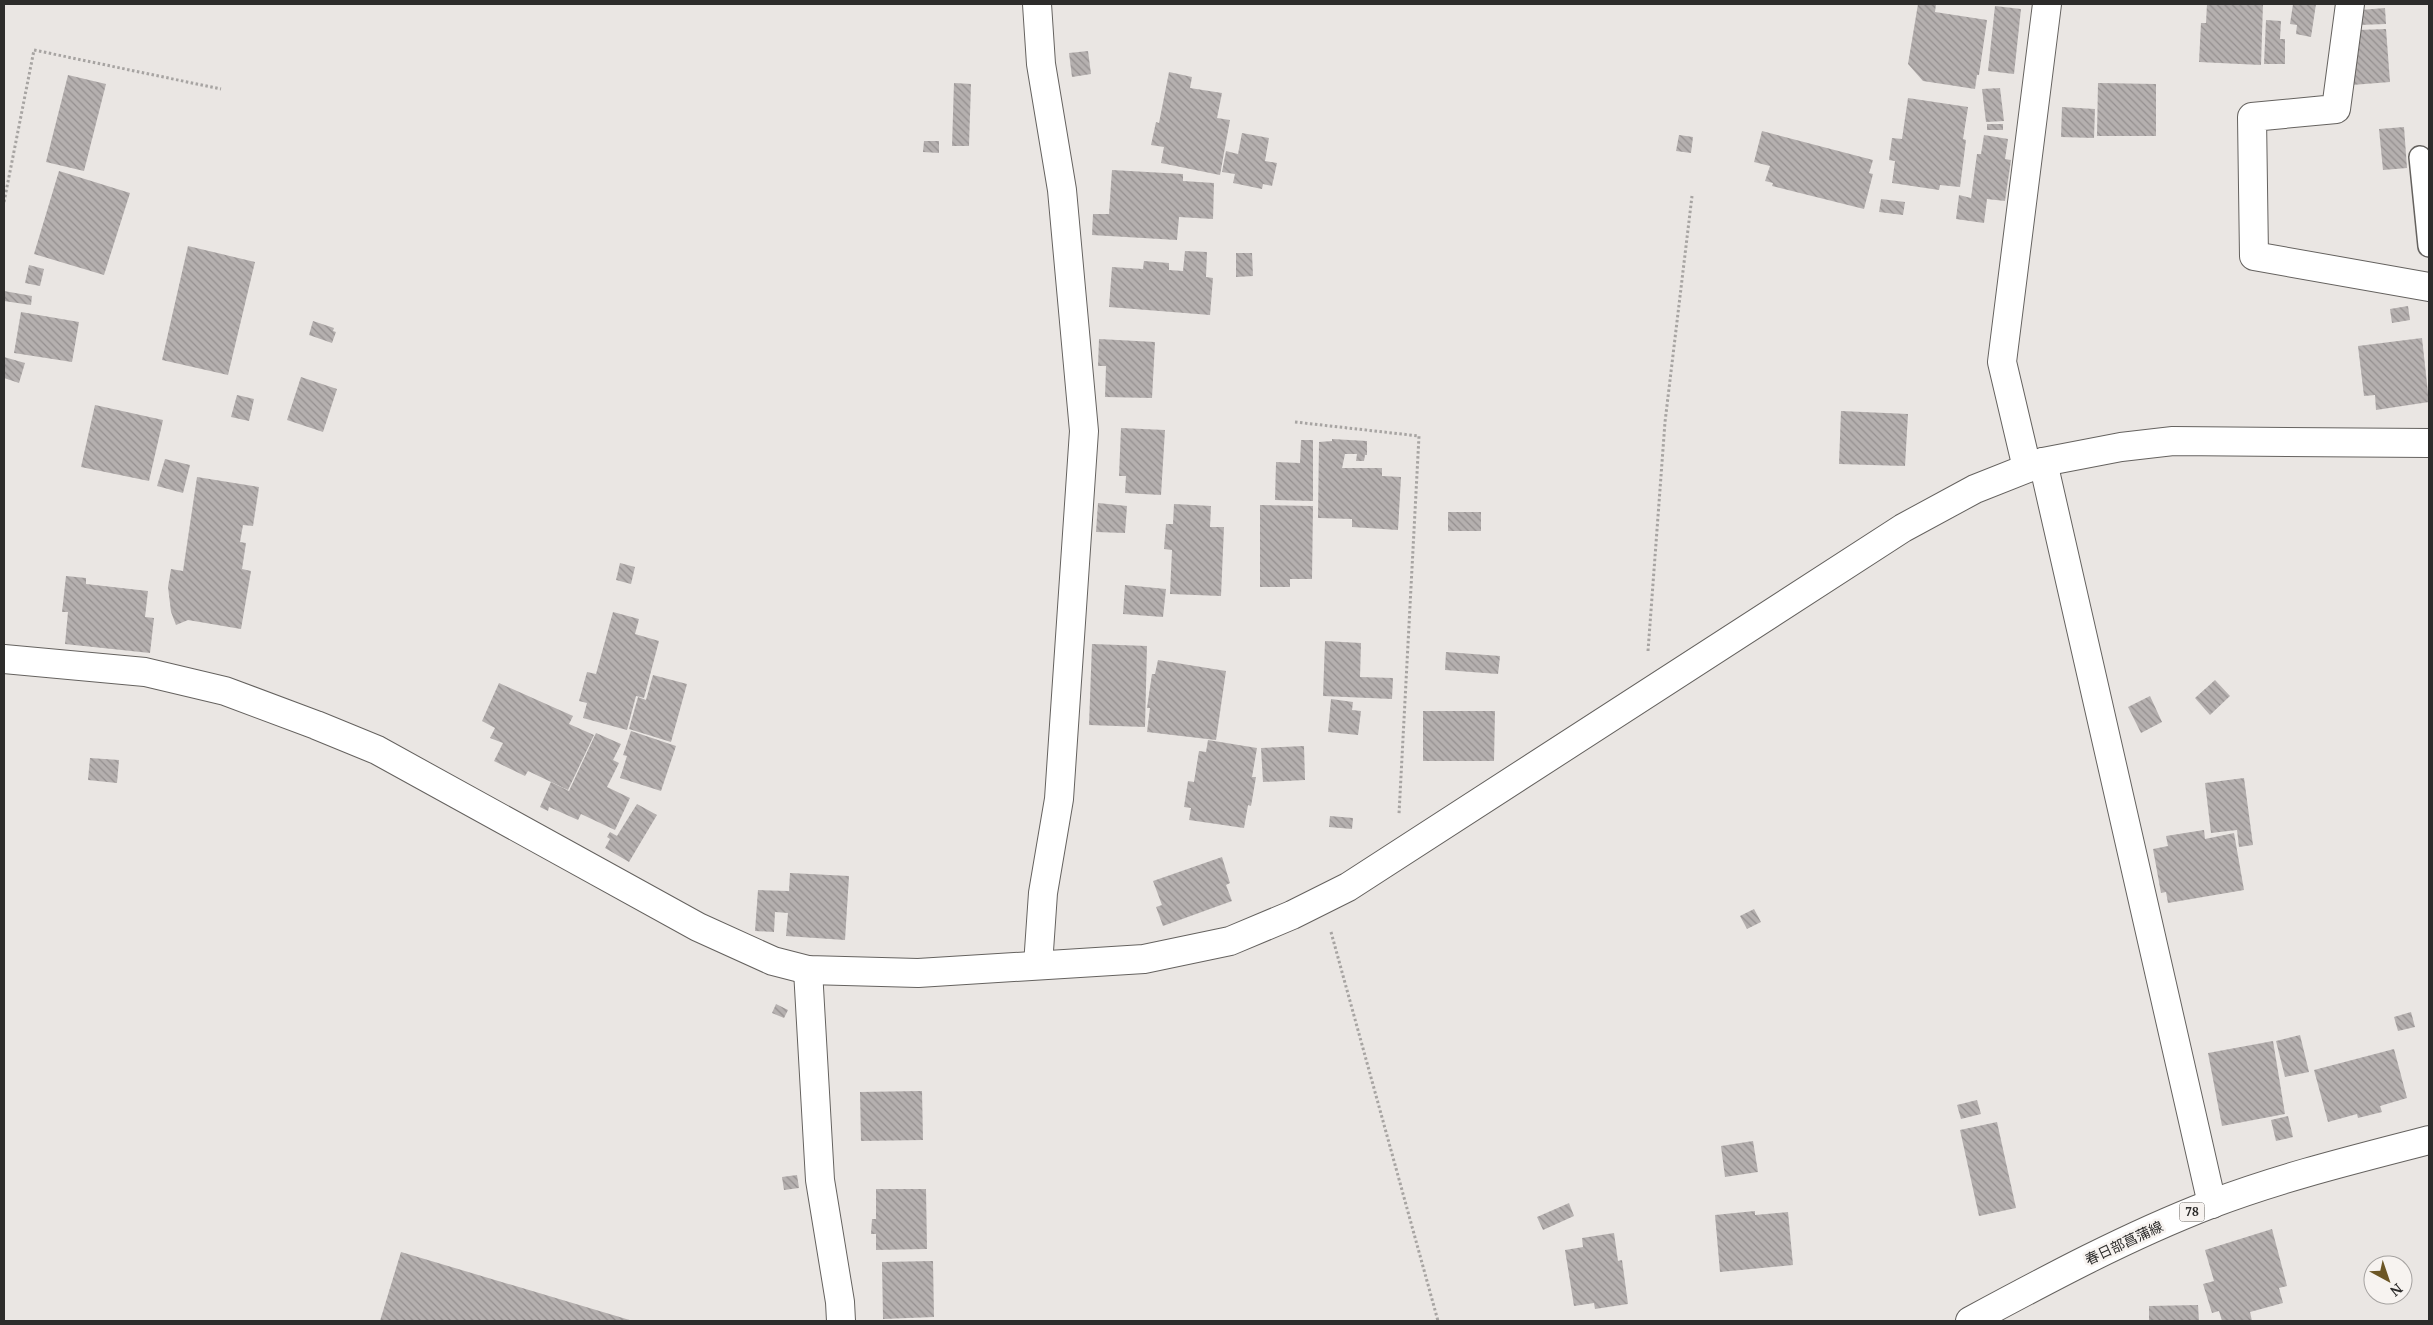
<svg xmlns="http://www.w3.org/2000/svg" width="2433" height="1325" viewBox="0 0 2433 1325" font-family="'Noto Serif','Noto Sans JP',serif">
<style>
.building{fill:url(#building-back-hatch)}
.lines{fill:none;stroke-linecap:round;stroke-linejoin:round}
.lane-casing{stroke:#65625f;stroke-width:24}
.street-casing{stroke:#65625f;stroke-width:30}
.primary-casing{stroke:#65625f;stroke-width:30}
.path{stroke:#a7a4a2;stroke-width:3;stroke-dasharray:2.5 2.5;stroke-linecap:butt}
.lane{stroke:#fff;stroke-width:21}
.street{stroke:#fff;stroke-width:28}
.primary{stroke:#fff;stroke-width:28}
.labels{text-anchor:middle;stroke-width:5;stroke-linejoin:round;paint-order:stroke}
.shield{fill:#f7f3f0;stroke:#6a6866;stroke-width:1}
.shield-label{font-size:12px;font-weight:bold;fill:#2d2c2b}
.street-label{font-size:14px;fill:#2d2c2b;stroke:#f7f3f0}
</style>
<defs>
<pattern id="building-back-hatch" width="6" height="6" patternUnits="userSpaceOnUse" patternTransform="scale(1.25)"><rect width="6" height="6" fill="#b5b0af"/><path d="M-1 5l2 2M0 0l6 6M5-1l2 2" fill="none" stroke="#948f8f"/></pattern>
</defs>
<rect width="100%" height="100%" fill="#eae6e3"/>
<g class="building">
<polygon points="1918,4 1936,4 1935,12 1987,20 1979,75 1977,75 1975,89 1923,81 1908,64"/>
<polygon points="2207,4 2263,4 2261,65 2199,62 2201,23 2206,23"/>
<polygon points="2293,4 2316,4 2311,37 2296,34 2297,25 2290,24"/>
<polygon points="1995,6 2021,9 2014,74 1988,71"/>
<polygon points="2385,8 2386,24 2359,25 2360,10"/>
<polygon points="2266,20 2281,21 2280,39 2285,39 2285,64 2264,64"/>
<polygon points="2386,29 2390,82 2352,85 2357,30"/>
<polygon points="1088,51 1091,74 1072,77 1069,53"/>
<polygon points="1169,72 1192,77 1190,88 1222,93 1217,118 1230,120 1220,175 1161,163 1164,147 1151,145 1156,122 1159,123"/>
<polygon points="68,75 106,84 84,171 46,162"/>
<polygon points="954,83 971,84 969,146 952,146"/>
<polygon points="2098,83 2156,84 2156,136 2097,136"/>
<polygon points="2000,88 2004,121 1986,122 1982,89"/>
<polygon points="1908,98 1968,107 1963,139 1966,140 1960,187 1940,185 1939,190 1892,183 1895,161 1889,160 1892,138 1902,139"/>
<polygon points="2062,107 2095,109 2094,138 2061,137"/>
<rect x="1987" y="124" width="16" height="6"/>
<polygon points="2404,127 2407,168 2383,170 2379,129"/>
<polygon points="1762,131 1873,160 1869,173 1873,174 1864,209 1772,186 1773,183 1765,181 1770,166 1754,162"/>
<polygon points="1242,133 1269,138 1265,161 1277,163 1272,186 1263,184 1262,189 1233,183 1235,174 1222,172 1226,151 1238,154"/>
<polygon points="1679,135 1693,137 1691,153 1676,151"/>
<polygon points="1984,135 2008,139 2005,159 2011,160 2005,201 1987,199 1984,223 1956,219 1959,195 1971,198 1977,154 1981,154"/>
<polygon points="924,141 939,141 939,153 923,152"/>
<polygon points="1112,170 1183,174 1183,181 1214,183 1213,219 1179,217 1177,240 1092,235 1093,214 1109,214"/>
<polygon points="59,171 130,193 104,275 34,254"/>
<polygon points="1881,199 1905,202 1903,215 1879,212"/>
<polygon points="188,246 255,262 228,375 162,360"/>
<polygon points="1185,251 1207,252 1206,277 1213,278 1210,315 1109,307 1112,267 1143,269 1144,261 1169,263 1169,270 1183,271"/>
<polygon points="1236,253 1252,253 1253,276 1236,277"/>
<polygon points="29,265 44,269 40,286 25,283"/>
<polygon points="4,291 32,296 31,305 4,301"/>
<polygon points="2408,306 2410,320 2392,323 2390,309"/>
<polygon points="21,312 79,322 72,362 14,353"/>
<polygon points="313,321 334,328 333,331 336,332 332,343 309,335"/>
<polygon points="2422,338 2429,402 2376,410 2375,395 2364,396 2358,346"/>
<polygon points="1099,339 1155,342 1152,398 1105,397 1106,366 1098,366"/>
<polygon points="4,357 25,363 19,383 4,378"/>
<polygon points="301,377 337,389 323,432 287,420"/>
<polygon points="237,395 254,399 249,421 231,417"/>
<polygon points="95,405 163,420 149,481 81,467"/>
<polygon points="1841,411 1908,414 1905,466 1839,464"/>
<polygon points="1121,428 1165,430 1161,495 1125,493 1126,476 1119,476"/>
<polygon points="1332,439 1367,441 1367,455 1365,455 1364,461 1356,461 1357,454 1345,454 1342,468 1382,468 1382,476 1401,477 1398,530 1352,527 1352,519 1318,518 1319,442 1332,441"/>
<polygon points="1301,440 1313,440 1313,501 1275,500 1276,462 1300,463"/>
<polygon points="165,459 190,465 183,493 157,486"/>
<polygon points="197,477 259,487 253,526 243,525 240,542 246,543 242,569 251,571 241,629 188,620 176,625 171,612 168,587 171,569 183,571"/>
<polygon points="1098,503 1127,506 1125,533 1096,532"/>
<polygon points="1174,504 1211,506 1210,527 1224,527 1221,596 1170,594 1172,550 1164,549 1166,524 1173,524"/>
<polygon points="1260,505 1313,506 1312,579 1290,579 1290,587 1260,587"/>
<rect x="1448" y="512" width="33" height="19"/>
<polygon points="620,563 635,567 631,584 616,580"/>
<polygon points="66,576 86,578 86,584 148,591 145,617 154,618 150,653 65,644 68,612 62,612"/>
<polygon points="1125,585 1166,589 1163,617 1123,614"/>
<polygon points="613,612 639,619 635,634 659,641 644,698 636,696 627,730 583,718 587,703 579,701 587,672 596,674"/>
<polygon points="1325,641 1361,643 1360,677 1393,678 1392,699 1323,696"/>
<polygon points="1092,644 1147,646 1145,727 1089,725"/>
<polygon points="1446,652 1500,656 1498,674 1445,670"/>
<polygon points="1158,660 1226,671 1216,740 1147,732 1150,708 1147,708 1152,674 1155,674"/>
<polygon points="653,675 687,684 671,742 629,729 638,697 646,700"/>
<polygon points="2215,680 2230,696 2210,715 2195,698"/>
<polygon points="499,683 573,716 569,724 594,735 568,790 528,771 525,776 494,761 503,743 490,738 495,728 482,721"/>
<polygon points="2150,696 2162,722 2141,733 2128,707"/>
<polygon points="1331,699 1353,702 1352,710 1361,711 1358,735 1328,732"/>
<polygon points="1423,711 1495,711 1494,761 1423,761"/>
<polygon points="631,731 676,746 661,791 620,778 627,756 623,755"/>
<polygon points="596,733 621,744 613,760 619,763 607,787 630,798 615,830 581,814 578,820 549,807 548,811 540,807 551,782 569,791"/>
<polygon points="1208,740 1257,748 1252,777 1256,777 1251,806 1248,805 1244,828 1189,820 1191,808 1184,807 1188,781 1194,782 1199,751 1206,752"/>
<polygon points="1304,746 1305,780 1263,782 1261,748"/>
<polygon points="90,758 119,760 117,783 88,780"/>
<polygon points="2244,778 2253,845 2239,847 2237,830 2211,833 2205,783"/>
<polygon points="637,804 657,815 629,862 605,848 610,839 607,837 610,832 617,836"/>
<polygon points="1330,816 1353,818 1352,829 1329,827"/>
<polygon points="2204,830 2205,839 2234,833 2244,890 2168,903 2166,892 2161,893 2153,849 2168,846 2166,836"/>
<polygon points="1222,857 1230,883 1226,885 1232,901 1163,926 1156,907 1162,905 1153,881"/>
<polygon points="790,873 849,876 845,940 786,936 788,913 775,912 774,932 755,931 758,890 789,891"/>
<polygon points="1754,909 1761,922 1747,929 1740,916"/>
<polygon points="776,1004 788,1010 784,1018 772,1013"/>
<polygon points="2411,1012 2415,1027 2398,1031 2394,1017"/>
<polygon points="2300,1035 2309,1072 2285,1077 2276,1041"/>
<polygon points="2273,1041 2285,1114 2222,1126 2208,1053"/>
<polygon points="2394,1049 2407,1098 2380,1106 2382,1112 2358,1118 2357,1114 2328,1122 2314,1070"/>
<polygon points="922,1091 923,1140 861,1141 860,1092"/>
<polygon points="1977,1100 1981,1114 1961,1119 1957,1105"/>
<polygon points="2288,1116 2293,1137 2276,1141 2271,1120"/>
<polygon points="1997,1122 2016,1208 1979,1216 1960,1130"/>
<polygon points="1753,1141 1758,1172 1725,1177 1721,1146"/>
<polygon points="797,1175 799,1188 784,1190 782,1177"/>
<polygon points="876,1189 926,1189 927,1249 876,1250 876,1234 871,1234 872,1219 876,1219"/>
<polygon points="1569,1203 1574,1216 1543,1230 1537,1217"/>
<polygon points="1755,1211 1755,1215 1788,1212 1793,1265 1720,1272 1715,1215"/>
<polygon points="2272,1229 2287,1286 2279,1288 2283,1303 2250,1312 2252,1321 2222,1321 2219,1311 2212,1313 2203,1284 2214,1281 2205,1250"/>
<polygon points="1614,1233 1618,1261 1622,1260 1628,1304 1595,1309 1594,1303 1574,1306 1565,1250 1583,1247 1582,1238"/>
<polygon points="401,1252 633,1321 380,1321"/>
<polygon points="933,1261 934,1317 883,1319 882,1262"/>
<polygon points="2198,1305 2199,1321 2149,1321 2149,1306"/>
</g>
<g class="lines">
<defs>
<polyline id="lane" points="2420,157 2429,246"/>
<g id="street">
<polyline points="1037,4 1041,64 1062,190 1084,431 1059,799 1043,893 1038,965"/>
<polyline points="2350,4 2336,109 2252,117 2254,256 2429,287"/>
<polyline points="2043,462 2212,1204"/>
<polyline points="2027,468 2002,362 2047,4"/>
<polyline points="4,659 145,672 225,691 316,725 377,750 698,927 773,961 808,970 918,973 1144,959 1230,941 1292,915 1348,887 1903,528 1975,489 2043,462 2121,447 2173,441 2429,443"/>
<polyline points="808,970 820,1180 840,1302 841,1321"/>
</g>
<path id="primary" d="M1970 1321C2048 1279 2128 1236 2211 1204 2282 1177 2356 1159 2429 1140"/>
</defs>
<use href="#lane" class="lane-casing"/>
<use href="#street" class="street-casing"/>
<use href="#primary" class="primary-casing"/>
<g class="path">
<polyline points="4,202 34,50 221,89"/>
<polyline points="1295,422 1419,436 1399,814"/>
<polyline points="1648,651 1665,422 1692,196"/>
<polyline points="1331,932 1438,1321"/>
</g>
<use href="#lane" class="lane"/>
<use href="#street" class="street"/>
<use href="#primary" class="primary"/>
</g>
<g class="labels">
<rect class="shield" x="2179.5" y="1202.5" width="25" height="19" rx="4"/>
<g class="shield-label">
<text x="2192" y="1216">78</text>
</g>
<g class="street-label">
<text transform="translate(2124 1243) rotate(-25)" y="5">春日部菖蒲線</text>
</g>
</g>
<rect width="2433" height="1325" fill="none" stroke="#2d2c2b" stroke-width="10"/>
<g transform="translate(2388 1280) rotate(140)"><circle r="24" fill="#f7f3f0" stroke="#a6a3a1"/>
<path d="M0-4L9 19L0 12L-9 19Z" fill="#6c5625"/>
<text y="-8" font-size="14" font-weight="bold" text-anchor="middle" fill="#2d2c2b">N</text>
</g>
</svg>
